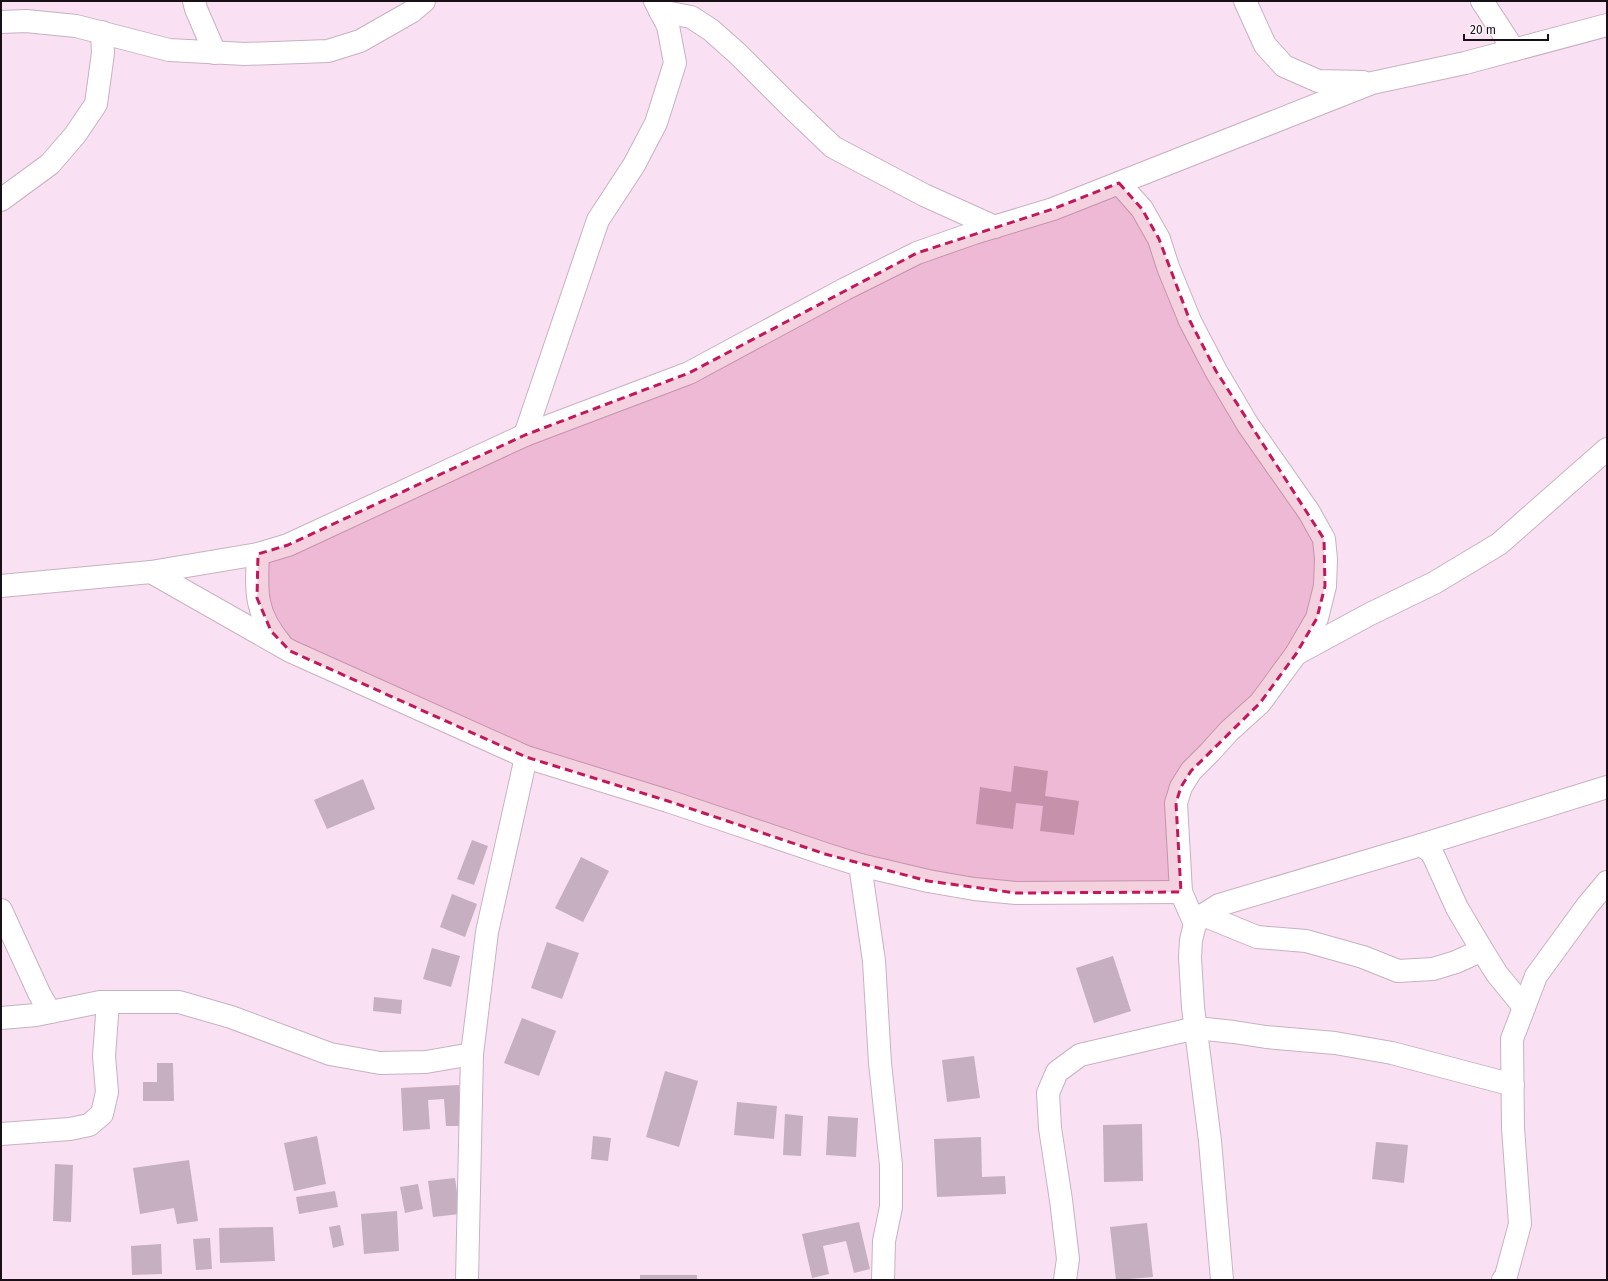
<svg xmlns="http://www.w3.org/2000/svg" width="1608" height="1281" viewBox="0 0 1608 1281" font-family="'Fira Sans',sans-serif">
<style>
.building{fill:#c6afc0}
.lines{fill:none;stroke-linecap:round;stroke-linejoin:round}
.street-casing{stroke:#c8b1c2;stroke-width:24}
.street{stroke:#fff;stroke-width:22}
.marked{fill:#c2185b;fill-opacity:0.2;stroke:#c2185b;stroke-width:3;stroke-dasharray:8 5;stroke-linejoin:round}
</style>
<rect width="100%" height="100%" fill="#f9e1f3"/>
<g class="building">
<polygon points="1014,766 1048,771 1045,796 1079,801 1074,835 1040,831 1043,806 1016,803 1013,829 976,824 980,787 1011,792"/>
<polygon points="363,779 375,809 327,829 314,800"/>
<polygon points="472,840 488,846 474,885 457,879"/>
<polygon points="581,857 609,871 583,922 555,908"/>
<polygon points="452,894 477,904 465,937 440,927"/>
<polygon points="547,942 579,953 562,999 531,988"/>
<polygon points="432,948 460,956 451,987 423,979"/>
<polygon points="1113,956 1131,1011 1094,1023 1076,968"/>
<polygon points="374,997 402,1000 401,1014 373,1011"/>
<polygon points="522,1018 556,1031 539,1076 504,1063"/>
<polygon points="974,1056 980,1098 947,1102 942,1060"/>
<polygon points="157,1063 173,1063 174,1101 143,1101 143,1082 157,1082"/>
<polygon points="665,1071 698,1081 679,1147 646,1137"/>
<polygon points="459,1085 461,1126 446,1126 444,1099 428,1100 430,1129 403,1131 401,1088"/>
<polygon points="737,1102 777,1106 774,1139 734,1135"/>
<polygon points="785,1114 803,1116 801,1156 783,1155"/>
<polygon points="828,1116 858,1118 856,1157 826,1155"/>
<polygon points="1142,1124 1143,1181 1104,1182 1103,1125"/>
<polygon points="317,1136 326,1184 294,1191 284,1143"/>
<polygon points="593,1136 611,1138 608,1161 591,1159"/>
<polygon points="981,1137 982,1177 1005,1176 1006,1194 937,1197 934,1139"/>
<polygon points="1376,1142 1408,1145 1404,1183 1372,1179"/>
<polygon points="189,1160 198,1221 177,1224 174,1208 140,1214 133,1168"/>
<polygon points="55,1164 73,1165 71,1222 53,1221"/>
<polygon points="455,1178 460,1214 433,1217 428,1181"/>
<polygon points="418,1184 423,1209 405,1213 400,1187"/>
<polygon points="335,1191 338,1207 299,1214 296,1197"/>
<polygon points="397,1211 399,1251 364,1254 361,1214"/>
<polygon points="859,1222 870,1269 854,1273 846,1241 823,1246 829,1274 812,1278 802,1234"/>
<polygon points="1147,1223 1153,1277 1116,1280 1110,1227"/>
<polygon points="340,1225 344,1245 333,1248 329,1227"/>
<polygon points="273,1227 275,1261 220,1263 219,1228"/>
<polygon points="210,1238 212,1269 196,1270 193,1239"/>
<polygon points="161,1244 162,1274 132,1275 131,1246"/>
<rect x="640" y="1275" width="57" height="5"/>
</g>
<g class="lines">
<defs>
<g id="street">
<polyline points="194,1 196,9 215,53"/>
<polyline points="1245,1 1265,45 1284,66 1318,81 1363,82"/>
<polyline points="1482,1 1514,50"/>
<polyline points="660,11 691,17 711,30 738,54 790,106 833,147 924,195 995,227"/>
<polyline points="1,22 26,21 76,26 169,50 245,54 328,51 360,41 411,12 424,1"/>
<polyline points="1119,183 1142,209 1159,239 1168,267 1190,321 1216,371 1248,425 1309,512 1324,539 1326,559 1325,586 1317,618 1296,654 1260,703 1229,731 1210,752 1191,771 1181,787 1176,803 1181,892 1195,924"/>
<polyline points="1,200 50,164 75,135 96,104 103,53 102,32"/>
<polyline points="525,435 598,220 634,165 656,123 675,63 668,26 655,1"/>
<path d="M258 554C256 593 255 613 281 644"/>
<polyline points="151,572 290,651 526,757 668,801 825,854 860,865 928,881 974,889 1016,893 1181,892"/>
<polyline points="1,586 151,572 258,554 288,545 525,435 689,373 845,289 917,253 974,233 1053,209 1372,83 1465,63 1607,25"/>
<polyline points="1296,654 1370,614 1434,583 1499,544 1607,449"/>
<polyline points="1421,845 1430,851 1434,857 1457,908 1482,950 1497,974 1524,1007"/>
<polyline points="860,865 874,961 880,1063 891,1165 891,1207 884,1241 883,1280"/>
<polyline points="1,910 40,995 50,1012"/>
<polyline points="1203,915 1257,937 1306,941 1363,957 1398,971 1433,969 1456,962 1482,950"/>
<polyline points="1,1018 36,1015 100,1002 179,1002 231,1017 330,1054 380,1063 426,1062 472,1054"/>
<polyline points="1,1134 70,1129 89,1125 102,1114 107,1092 104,1056 108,1002"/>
<polyline points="467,1280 472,1054 487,932 526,757"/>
<polyline points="1065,1280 1068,1259 1061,1200 1050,1128 1048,1093 1057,1072 1080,1055 1196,1028 1234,1032 1266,1037 1335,1043 1392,1053 1513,1085"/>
<polyline points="1222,1280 1210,1141 1193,1007 1190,957 1191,940 1195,924 1203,915 1219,905 1421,845 1607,787"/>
<polyline points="1503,1280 1506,1276 1520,1224 1513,1128 1512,1039 1536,976 1587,906 1607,882"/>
</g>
</defs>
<use href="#street" class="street-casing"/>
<use href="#street" class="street"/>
</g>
<path class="marked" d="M1119 183 1142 209 1159 239 1190 321 1216 371 1324 539 1325 586 1317 618 1296 654 1260 703 1191 771 1181 787 1176 803 1181 892 1016 893 928 881 825 854 668 801 526 757 290 651 271 631 257 598 258 554 288 545 525 435 689 373 917 253 1053 209Z"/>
<rect width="1608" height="1281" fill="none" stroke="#181016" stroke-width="4"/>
<path d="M1464 34v6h84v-6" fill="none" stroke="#181016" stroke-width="2"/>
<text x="1470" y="34" font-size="12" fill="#181016" stroke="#fdf4fb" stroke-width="3" paint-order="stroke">20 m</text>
</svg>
